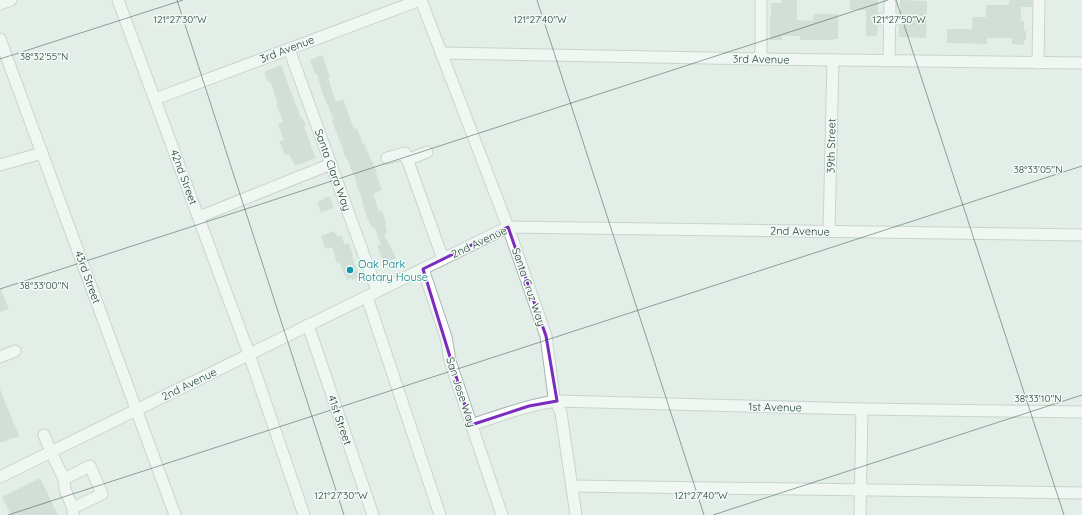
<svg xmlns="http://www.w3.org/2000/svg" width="1082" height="515" viewBox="0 0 1082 515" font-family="Quicksand,sans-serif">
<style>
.building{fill:#bbccc3}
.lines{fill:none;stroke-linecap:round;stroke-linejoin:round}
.minor-casing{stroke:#a5b6af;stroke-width:13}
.minor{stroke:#fff;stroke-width:11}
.marked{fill:none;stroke:#7b2cbf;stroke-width:3;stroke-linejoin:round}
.ticks{fill:none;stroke:#214035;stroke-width:1;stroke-opacity:0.45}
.culture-dot{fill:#0f9aa8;stroke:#f4faf6;stroke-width:1.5}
.labels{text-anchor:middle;stroke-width:3;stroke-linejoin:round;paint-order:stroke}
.street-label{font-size:11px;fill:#214035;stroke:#f4faf6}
.culture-label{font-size:11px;fill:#0d838f;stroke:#f4faf6;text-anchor:start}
.ticks-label{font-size:10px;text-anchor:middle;fill:#214035;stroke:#f4faf6;stroke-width:3;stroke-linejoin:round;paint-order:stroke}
</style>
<rect width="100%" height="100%" fill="#e3eee8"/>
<g class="building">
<polygon points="782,0 797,0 797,20 813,21 814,14 838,14 838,39 833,39 833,40 800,40 800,36 782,36 782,40 770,40 770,16 771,16 771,3 782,3"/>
<polygon points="850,0 878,0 878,13 875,15 874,19 875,22 878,25 877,36 866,36 866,10 850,10"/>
<polygon points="900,0 927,1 926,38 899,37 899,26 904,23 905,19 904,15 900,12"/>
<polygon points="1009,0 1032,0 1032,7 1021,7 1021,21 1024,21 1024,31 1026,31 1026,40 1024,40 1024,45 1012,44 1012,38 987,38 987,44 947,43 947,29 972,29 973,17 986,17 986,5 1009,5"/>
<polygon points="322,55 330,77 328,78 336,102 343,99 354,129 357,128 363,144 364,143 377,173 376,173 382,190 373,194 379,212 382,211 386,222 385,223 387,233 384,234 396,258 384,263 377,246 381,244 374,227 372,228 367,217 362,202 363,202 356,184 357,184 349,163 343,153 344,152 332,121 334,120 323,95 317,74 315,74 310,60"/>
<polygon points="281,65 301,118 302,117 306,126 304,127 311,145 310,145 316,158 295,166 289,154 285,155 279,141 284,140 278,124 283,122 276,104 278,104 270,81 268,82 264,72"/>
<polygon points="329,196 334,208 321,212 317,202"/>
<polygon points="334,231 338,237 341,236 345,245 349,243 353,256 352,257 360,277 352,280 352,278 347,280 339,262 337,263 332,247 325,249 321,236"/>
<polygon points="0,288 9,309 0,312"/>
<polygon points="0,389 19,436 0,443"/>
<polygon points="40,478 58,515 11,515 2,497"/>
</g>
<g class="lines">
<defs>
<g id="minor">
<polyline points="118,0 249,354 304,515"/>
<polyline points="421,0 508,227 546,336 554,397 561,413 576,515"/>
<polyline points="0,4 11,0"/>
<polyline points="881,19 898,19"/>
<polyline points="0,39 175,515"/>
<polyline points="289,49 377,291"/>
<polyline points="441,53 761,59 1082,63"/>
<polyline points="761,59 761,0"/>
<polyline points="889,61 890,3"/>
<polyline points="1038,63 1039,0"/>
<polyline points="155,99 420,0"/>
<polyline points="387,158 405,153 443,259"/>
<polyline points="407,160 427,152"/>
<polyline points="0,165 42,153"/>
<polyline points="199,217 331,164"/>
<polyline points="829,231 833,60"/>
<polyline points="423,269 446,337 450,361 502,515"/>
<polyline points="367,297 440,515"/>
<polyline points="308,325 373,515"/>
<polyline points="0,357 15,351"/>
<path d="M471 425C499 416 527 405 557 401L862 409 1082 412"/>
<polyline points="44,435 51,452 64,479 65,490 73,508 73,514"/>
<polyline points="0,477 508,227 1082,235"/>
<polyline points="64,479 90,466 102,494 73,508"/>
<polyline points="572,486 1082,493"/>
<polyline points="860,515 862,409"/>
</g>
</defs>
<use href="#minor" class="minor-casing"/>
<use href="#minor" class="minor"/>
</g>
<path d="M0 0H1082V515H0ZM508 227 546 336 557 401 529 406 471 425 423 269Z" fill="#e3eee8" fill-opacity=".55" fill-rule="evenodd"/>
<path class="marked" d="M508 227 546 336 557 401 529 406 471 425 423 269Z"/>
<path class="ticks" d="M177 0 344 515M537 0 704 515M896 0 1064 515M0 59 183 0M0 289 888 0M8 515 1082 166M713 515 1082 395"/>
<circle class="culture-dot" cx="350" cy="270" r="4"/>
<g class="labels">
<g class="street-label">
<text transform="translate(287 49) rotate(-21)" y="4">3rd Avenue</text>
<text transform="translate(761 59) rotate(1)" y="4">3rd Avenue</text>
<text transform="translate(831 146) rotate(-89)" y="4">39th Street</text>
<text transform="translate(333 170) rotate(70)" y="4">Santa Clara Way</text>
<text transform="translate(184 177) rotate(70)" y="4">42nd Street</text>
<text transform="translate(800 231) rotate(1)" y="4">2nd Avenue</text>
<text transform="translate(479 242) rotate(-25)" y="4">2nd Avenue</text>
<text transform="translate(88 277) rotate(70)" y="4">43rd Street</text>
<text transform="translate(529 287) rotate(71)" y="4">Santa Cruz Way</text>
<text transform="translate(189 384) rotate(-26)" y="4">2nd Avenue</text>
<text transform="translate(461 392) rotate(72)" y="4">San Jose Way</text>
<text transform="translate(775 407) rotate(1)" y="4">1st Avenue</text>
<text transform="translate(340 420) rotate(71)" y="4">41st Street</text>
</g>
<g class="culture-label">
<text x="358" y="268">Oak Park<tspan x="358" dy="13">Rotary House</tspan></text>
</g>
</g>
<g class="ticks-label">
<text x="180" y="23">121°27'30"W</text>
<text x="540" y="23">121°27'40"W</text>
<text x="899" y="23">121°27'50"W</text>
<text x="44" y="60">38°32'55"N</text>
<text x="1038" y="173">38°33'05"N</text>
<text x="44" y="289">38°33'00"N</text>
<text x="1038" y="402">38°33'10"N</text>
<text x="341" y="499">121°27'30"W</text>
<text x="701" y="499">121°27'40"W</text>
</g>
</svg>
